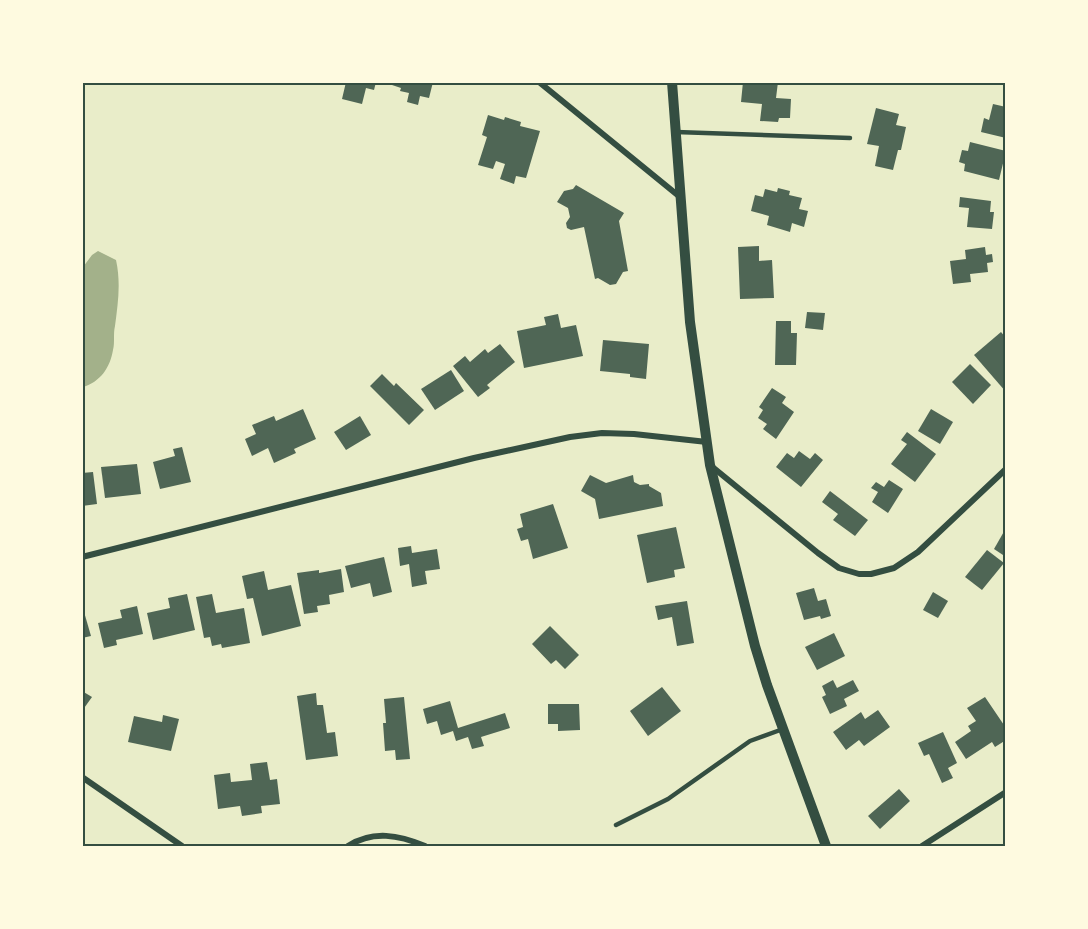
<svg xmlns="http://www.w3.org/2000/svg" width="1088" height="929" viewBox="0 0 1088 929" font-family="Mulish,sans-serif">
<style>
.water{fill:#a3b18a}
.building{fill:#4f6655}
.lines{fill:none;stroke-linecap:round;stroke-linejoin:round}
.service{stroke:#344e41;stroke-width:4.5}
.minor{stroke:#344e41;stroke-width:6}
.tertiary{stroke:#344e41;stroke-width:10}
.neatline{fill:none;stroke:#344e41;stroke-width:2}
</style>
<rect width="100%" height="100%" fill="#e9edc9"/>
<path class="water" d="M98 251 116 260C121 283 118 303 115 326 113 334 115 342 113 350 110 368 100 382 83 387V267L92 255Z"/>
<g class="building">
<polygon points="346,82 376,82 374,90 366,88 362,104 342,99"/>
<polygon points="383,82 433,82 429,98 420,96 418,105 407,102 409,93 400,91 401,88"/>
<polygon points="743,82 778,82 776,98 791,99 790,118 779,118 778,122 760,121 762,104 741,102"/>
<polygon points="993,104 1006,107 1006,138 981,132 984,118 989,120"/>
<polygon points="876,108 899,114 896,125 906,127 901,150 898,150 893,170 875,166 879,146 867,144"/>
<polygon points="488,115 504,120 505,117 521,122 520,126 540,131 526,178 516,176 514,184 500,179 505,164 496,161 493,169 478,165 487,137 482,135"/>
<polygon points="970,142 1006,151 999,180 964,171 965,164 959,162 962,150 968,151"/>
<polygon points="576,185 624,213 619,221 628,271 623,272 616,284 610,285 598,278 595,279 584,227 571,230 567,228 566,223 570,217 568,208 557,202 564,191 573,189"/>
<polygon points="778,188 790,191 789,195 802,198 799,209 808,211 804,227 792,223 790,232 767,225 769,216 751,211 755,195 763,197 765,189 777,192"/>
<polygon points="960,197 991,201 990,212 994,212 992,229 967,227 969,208 959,207"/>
<polygon points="759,246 759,261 772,260 774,298 740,299 738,247"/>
<polygon points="985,247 986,255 992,254 993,262 987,263 988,272 970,274 971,282 953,284 950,261 966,259 965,250"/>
<polygon points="807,312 825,313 823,330 805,328"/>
<polygon points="558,314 561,328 576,325 583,356 524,368 517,331 546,325 544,317"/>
<polygon points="776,321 791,321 791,333 797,333 796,365 775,365"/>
<polygon points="1001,332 1006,338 1006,392 974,355"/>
<polygon points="603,340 649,344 646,379 630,377 630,374 600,371"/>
<polygon points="500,344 515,362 487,385 490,388 478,397 453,366 465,356 470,362 485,349 488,353"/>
<polygon points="970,364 991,385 973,404 952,382"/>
<polygon points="451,370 464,391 435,410 421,389"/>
<polygon points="382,374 394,386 396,383 424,410 409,425 370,386"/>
<polygon points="772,388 786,397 782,403 794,412 776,439 763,429 767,424 758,418 763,410 759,407"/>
<polygon points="303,409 316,439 294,449 296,453 274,463 268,448 252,456 245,439 256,434 252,425 274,416 276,421"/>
<polygon points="931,409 953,422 940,444 918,431"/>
<polygon points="360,416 371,435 346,450 334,432"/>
<polygon points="907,432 936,454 915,482 891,464 907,444 901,440"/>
<polygon points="182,447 191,482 160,489 153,462 175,456 173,449"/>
<polygon points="799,451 810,459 815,453 823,460 801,487 776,467 787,453 794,458"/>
<polygon points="137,464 141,494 105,498 101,467"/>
<polygon points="93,472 97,504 82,506 82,473"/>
<polygon points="590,475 606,483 633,475 634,482 640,485 649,484 649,486 661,493 663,506 599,519 595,499 581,491"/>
<polygon points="889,480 903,489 888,513 872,502 878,492 871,488 876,482 884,487"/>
<polygon points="830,491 868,520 855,536 833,520 838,514 822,502"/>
<polygon points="553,504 568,548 533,559 528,539 521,541 517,529 523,527 520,514"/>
<polygon points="676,527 685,568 674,570 675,577 647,583 637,535"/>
<polygon points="1006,528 1006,557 994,549"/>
<polygon points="411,546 412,553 437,549 440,569 425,571 427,584 412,587 409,564 400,566 398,548"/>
<polygon points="987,550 1004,563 982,590 965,577"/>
<polygon points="384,557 392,592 373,597 370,583 351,588 345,566"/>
<polygon points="341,569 344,592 329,595 330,604 317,606 318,612 304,614 297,573 319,570 319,573"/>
<polygon points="264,571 268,590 291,585 301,626 262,636 253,598 247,599 242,576"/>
<polygon points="814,588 818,601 826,599 831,616 821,619 820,616 804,620 796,593"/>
<polygon points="933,592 948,601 938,618 923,610"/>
<polygon points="187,594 195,630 153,640 147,613 170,608 168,598"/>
<polygon points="212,594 216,613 244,608 250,643 222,648 221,644 212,646 210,637 204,638 196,597"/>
<polygon points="687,601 694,643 677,646 672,617 658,620 655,606"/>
<polygon points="82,605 91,636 82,638"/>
<polygon points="137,606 143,634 116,640 117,645 104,648 98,623 122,618 120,610"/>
<polygon points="550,626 579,655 565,669 556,660 551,664 532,644"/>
<polygon points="834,633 845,656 817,670 805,647"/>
<polygon points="833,680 837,688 853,680 859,691 844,699 847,706 830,714 822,697 826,695 822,686"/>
<polygon points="662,687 681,711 648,736 630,711"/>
<polygon points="82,691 92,697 82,711"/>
<polygon points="316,693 317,705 323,705 327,733 335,732 338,756 306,760 297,696"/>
<polygon points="404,697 410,759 396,760 395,750 385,751 383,723 386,723 384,699"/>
<polygon points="985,697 1006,728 1006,740 995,747 992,742 966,759 955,742 971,731 968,726 976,721 967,708"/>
<polygon points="450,701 458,728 505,713 510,728 481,737 484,746 472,749 468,737 456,741 453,731 441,735 437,721 427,724 423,709"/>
<polygon points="548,704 579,704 580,730 558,731 558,724 548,724"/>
<polygon points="878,710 890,727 864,746 859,740 846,750 833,732 861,712 865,719"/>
<polygon points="163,715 179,719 171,751 128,742 134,716 162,722"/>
<polygon points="943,732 957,763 948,768 953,778 942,783 929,754 924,756 918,743"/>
<polygon points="267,762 270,780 277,779 280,804 261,806 262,813 242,816 240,806 218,809 214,775 230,773 231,782 252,780 250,764"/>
<polygon points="899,789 910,801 880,829 868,816"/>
</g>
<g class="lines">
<g class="service">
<polyline points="676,132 850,138"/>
<polyline points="616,825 668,799 750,741 783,729"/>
</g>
<g class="minor">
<polyline points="539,82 680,197"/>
<polyline points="710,465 818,553 839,568 859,574 871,574 894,568 918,552 1006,469"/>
<polyline points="82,557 474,458 570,437 602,433 634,434 707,442"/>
<polyline points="82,777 182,846"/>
<path d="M348 846C373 830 399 835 425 846"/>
<polyline points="922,846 1006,792"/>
</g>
<polyline class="tertiary" points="672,82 690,322 710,465 755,646 767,685 826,846"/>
</g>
<rect width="1088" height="929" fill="none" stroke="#fefae0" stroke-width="168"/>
<rect x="84" y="84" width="920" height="761" class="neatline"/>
</svg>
